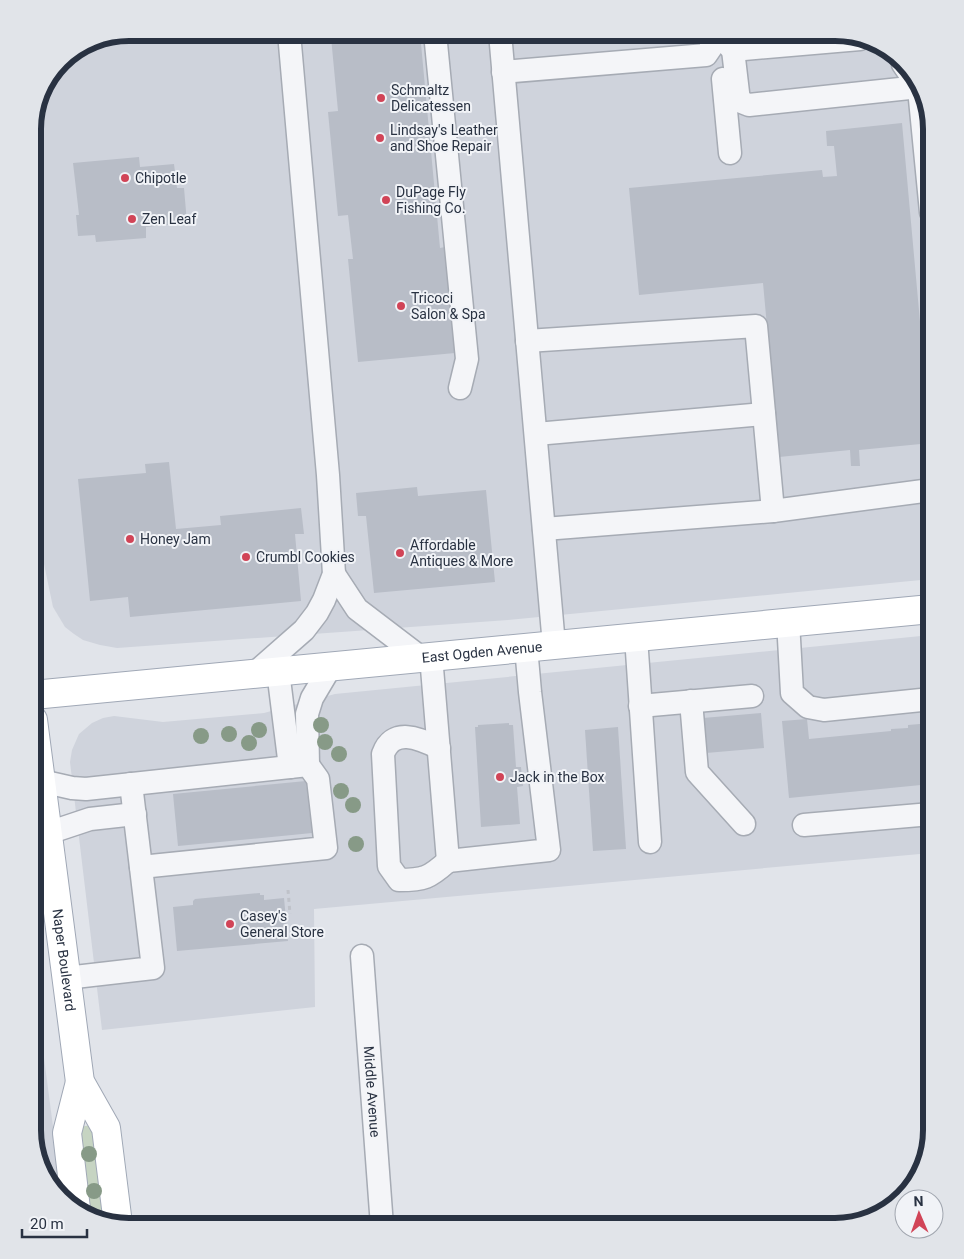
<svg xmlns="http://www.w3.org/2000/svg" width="964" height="1259" viewBox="0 0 964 1259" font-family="Roboto,sans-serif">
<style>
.built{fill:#cfd3dc}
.green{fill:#c6d4c2}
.building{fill:#b8bdc7}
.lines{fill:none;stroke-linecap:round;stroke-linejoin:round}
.minor-casing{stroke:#a6abb4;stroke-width:25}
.major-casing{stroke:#a0a8b6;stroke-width:30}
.path{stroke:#bfc2c9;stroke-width:3;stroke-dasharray:4 4;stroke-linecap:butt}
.minor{stroke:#f4f5f8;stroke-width:22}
.major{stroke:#fff;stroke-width:28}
.tree{fill:#879a87}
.poi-dot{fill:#d14457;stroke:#f1f3f7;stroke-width:2}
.labels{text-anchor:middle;stroke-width:4;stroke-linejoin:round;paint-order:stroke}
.poi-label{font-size:14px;fill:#293242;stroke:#f1f3f7;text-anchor:start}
.street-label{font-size:14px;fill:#293242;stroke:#f1f3f7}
.rim{fill:none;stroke:#293242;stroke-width:6}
</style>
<rect width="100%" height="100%" fill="#e1e4ea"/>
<g class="built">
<polygon points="129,33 841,33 883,46 915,76 931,129 931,579 508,620 117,648 100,645 83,640 74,634 65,627 53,607 44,564 33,475 33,123 42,87 65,57"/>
<polygon points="931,635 931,853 314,909 315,1007 102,1030 70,762 72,750 79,734 92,723 103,718 114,716 163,722 264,713 335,694"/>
<polygon points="33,974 62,1195 49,1183 33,1130"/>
</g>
<polygon class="green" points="92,1125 104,1220 90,1216 79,1127"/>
<g class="building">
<polygon points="322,33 420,33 440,248 445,247 455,353 358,362 348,259 353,259 348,215 338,216 328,112 338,111 331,37 322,38"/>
<polygon points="902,123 931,443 859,450 860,466 851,466 850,450 779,457 763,283 639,295 629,188 822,170 823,177 837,176 834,146 827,146 826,131"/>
<polygon points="139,157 140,167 174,164 177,188 184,188 187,223 146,227 146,238 96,242 95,235 78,236 76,215 79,215 78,206 73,163"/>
<polygon points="169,462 176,529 221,525 220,516 301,508 304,534 295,534 301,601 130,617 128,597 90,601 78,479 146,473 145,464"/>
<polygon points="417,487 418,496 486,490 495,582 374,593 366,516 358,516 356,493"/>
<polygon points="761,713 764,748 706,753 703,718"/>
<polygon points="807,719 809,739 891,731 891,729 908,728 908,725 931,723 931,784 789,798 782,721"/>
<polygon points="509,723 509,725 513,725 516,767 521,767 523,786 517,787 520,824 481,827 475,727 478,727 478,725"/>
<polygon points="618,727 626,849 593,851 585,730"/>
<polygon points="306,781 312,833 178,846 173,794"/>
<polygon points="260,893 260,895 264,895 264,900 284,898 288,941 177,951 173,907 193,905 193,901 195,899"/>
</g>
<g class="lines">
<defs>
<g id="minor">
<polyline points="435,33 467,359 460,388"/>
<polyline points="500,33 554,645"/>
<polyline points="723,40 733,50 860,39"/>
<polyline points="733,50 739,101 749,105 919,87"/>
<polyline points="903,64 918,86"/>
<polyline points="503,72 706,55 719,36"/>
<polyline points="723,79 730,153"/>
<polyline points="919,89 931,212"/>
<polyline points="527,341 756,326 773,511"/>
<polyline points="536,434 764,414"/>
<polyline points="544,529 773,511 931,490"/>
<polyline points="334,574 357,609 420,657"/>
<polyline points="788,621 792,693 808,707 824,710 931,699"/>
<polyline points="636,637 650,842"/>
<polyline points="431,656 448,861 549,850 530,692 526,647"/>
<polyline points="278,671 290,767"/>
<polyline points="255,673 304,630 317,613 324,600 334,574 328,475 289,33"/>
<polyline points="691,701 697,772 744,824"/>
<polyline points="640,706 752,696"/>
<path d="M439 748C419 738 393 727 383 754L389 866 399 880C424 880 429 878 448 861"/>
<polyline points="308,765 307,714 312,698 331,666"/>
<polyline points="41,781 72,788 86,789 308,765 318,779 326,848 141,867"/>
<polyline points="804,825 931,814"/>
<polyline points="48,833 90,819 135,814"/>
<path id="s1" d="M362 956 382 1226"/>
<polyline points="66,978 153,968 131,784"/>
</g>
<g id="major">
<path id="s2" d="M33 695 931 609"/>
<path id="s3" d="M33 720 80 1082 106 1128 118 1224"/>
<polyline points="76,1209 67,1133 80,1082"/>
</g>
</defs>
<use href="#minor" class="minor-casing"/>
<use href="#major" class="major-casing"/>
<polyline class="path" points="288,890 290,914"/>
<use href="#minor" class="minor"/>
<use href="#major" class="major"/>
</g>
<g class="tree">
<circle cx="321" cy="725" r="8"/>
<circle cx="259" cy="730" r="8"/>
<circle cx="229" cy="734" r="8"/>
<circle cx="201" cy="736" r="8"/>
<circle cx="325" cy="742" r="8"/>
<circle cx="249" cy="743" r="8"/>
<circle cx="339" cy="754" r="8"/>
<circle cx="341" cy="791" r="8"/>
<circle cx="353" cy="805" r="8"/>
<circle cx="356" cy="844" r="8"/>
<circle cx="89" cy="1154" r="8"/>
<circle cx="94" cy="1191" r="8"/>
</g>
<g class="poi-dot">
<circle cx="381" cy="98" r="5"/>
<circle cx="380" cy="138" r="5"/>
<circle cx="125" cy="178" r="5"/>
<circle cx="386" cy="200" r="5"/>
<circle cx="132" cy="219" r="5"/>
<circle cx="401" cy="306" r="5"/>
<circle cx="130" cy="539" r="5"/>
<circle cx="400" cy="553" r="5"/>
<circle cx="246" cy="557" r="5"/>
<circle cx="500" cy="777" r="5"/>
<circle cx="230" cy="924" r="5"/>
</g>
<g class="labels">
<g class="poi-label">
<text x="391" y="95">Schmaltz<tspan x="391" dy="16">Delicatessen</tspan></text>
<text x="390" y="135">Lindsay's Leather<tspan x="390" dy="16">and Shoe Repair</tspan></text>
<text x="135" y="183">Chipotle</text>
<text x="396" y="197">DuPage Fly<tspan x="396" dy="16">Fishing Co.</tspan></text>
<text x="142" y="224">Zen Leaf</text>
<text x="411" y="303">Tricoci<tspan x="411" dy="16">Salon &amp; Spa</tspan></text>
<text x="140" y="544">Honey Jam</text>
<text x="410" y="550">Affordable<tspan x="410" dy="16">Antiques &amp; More</tspan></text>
<text x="256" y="562">Crumbl Cookies</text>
<text x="510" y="782">Jack in the Box</text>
<text x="240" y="921">Casey's<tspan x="240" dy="16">General Store</tspan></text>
</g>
<g class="street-label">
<text dy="5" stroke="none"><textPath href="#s2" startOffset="451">East Ogden Avenue</textPath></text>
<text dy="5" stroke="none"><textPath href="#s3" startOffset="242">Naper Boulevard</textPath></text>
<text dy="5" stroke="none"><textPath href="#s1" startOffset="136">Middle Avenue</textPath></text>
</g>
</g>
<path d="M0 0H964V1259H0ZM129 41H835A88 88 0 0 1 923 129V1130A88 88 0 0 1 835 1218H129A88 88 0 0 1 41 1130V129A88 88 0 0 1 129 41Z" fill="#e1e4e9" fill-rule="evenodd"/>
<path class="rim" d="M129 41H835A88 88 0 0 1 923 129V1130A88 88 0 0 1 835 1218H129A88 88 0 0 1 41 1130V129A88 88 0 0 1 129 41Z"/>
<g transform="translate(919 1214) rotate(358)"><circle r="24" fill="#f1f3f7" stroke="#a1a6af"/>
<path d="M0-4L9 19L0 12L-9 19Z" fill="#d14457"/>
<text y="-8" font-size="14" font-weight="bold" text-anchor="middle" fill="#293242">N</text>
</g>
<path d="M22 1229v8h65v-8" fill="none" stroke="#293242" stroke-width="2.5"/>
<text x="30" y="1229" font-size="15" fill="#293242" stroke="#f1f3f7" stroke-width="4" paint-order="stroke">20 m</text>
</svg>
